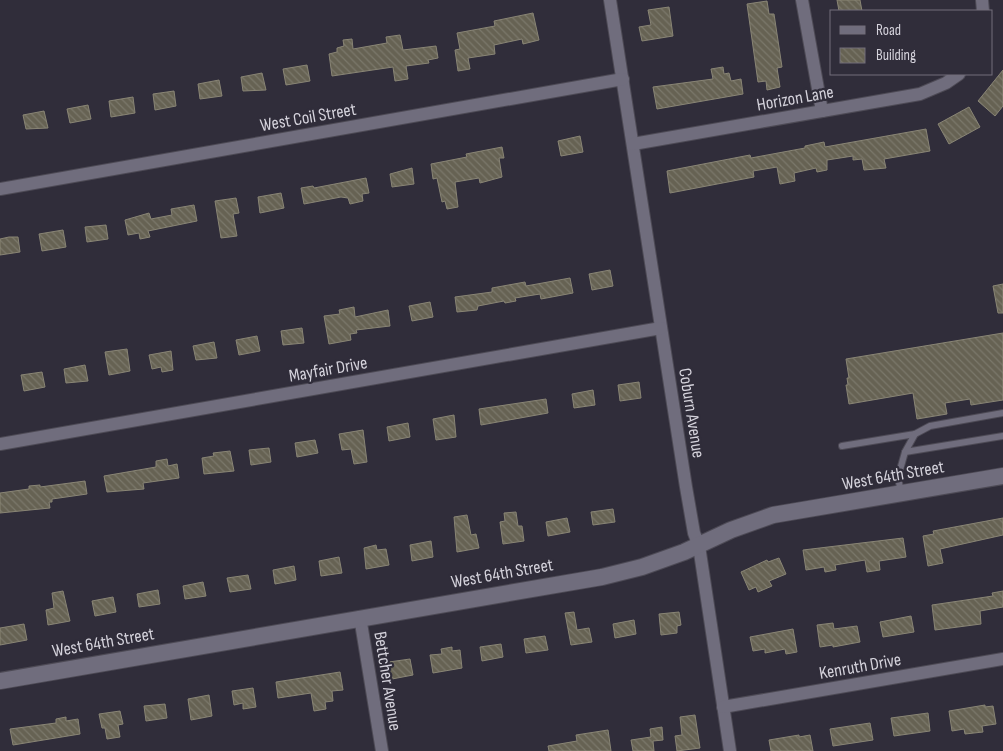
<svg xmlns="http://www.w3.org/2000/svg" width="1003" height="751" viewBox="0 0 1003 751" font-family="'Sofia Sans Condensed',sans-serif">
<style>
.building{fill:url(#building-back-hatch);stroke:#898575}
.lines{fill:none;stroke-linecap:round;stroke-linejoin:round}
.service-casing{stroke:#4d4a55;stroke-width:8}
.minor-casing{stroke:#4d4a55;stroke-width:14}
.tertiary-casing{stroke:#4d4a55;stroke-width:18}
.service{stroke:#706d7d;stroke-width:6}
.minor{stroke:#706d7d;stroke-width:12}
.tertiary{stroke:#706d7d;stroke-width:16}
.labels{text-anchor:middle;stroke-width:4.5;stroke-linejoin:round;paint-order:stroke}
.street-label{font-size:18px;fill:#d5d3dc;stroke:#302d3a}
</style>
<defs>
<pattern id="building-back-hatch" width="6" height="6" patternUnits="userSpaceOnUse" patternTransform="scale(1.25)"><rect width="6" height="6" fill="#666253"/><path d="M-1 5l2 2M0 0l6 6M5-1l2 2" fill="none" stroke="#7b786b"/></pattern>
</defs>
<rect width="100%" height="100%" fill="#302d3a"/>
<g class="building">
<polygon points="837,0 860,0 862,11 839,11"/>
<polygon points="767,1 769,14 774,14 782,67 777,68 780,87 767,90 766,81 758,82 747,4"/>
<polygon points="669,7 673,36 642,41 639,27 651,25 648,10"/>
<polygon points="533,13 539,40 523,44 522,39 494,45 495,54 468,58 470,69 458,71 455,50 460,49 457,33 495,26 494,21"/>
<polygon points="400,35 403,50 436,46 438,58 428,60 429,63 406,66 408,79 395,81 393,67 332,76 329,54 337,52 337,48 344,46 343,40 352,39 353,49 387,43 386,37"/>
<polygon points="307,65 310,81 286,85 283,69"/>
<polygon points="723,67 724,74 729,73 731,81 741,79 743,94 657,109 653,87 713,79 711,69"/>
<polygon points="1003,70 1003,106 995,116 978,101"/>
<polygon points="262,73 266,90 243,91 241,77"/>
<polygon points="219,80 222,96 200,99 198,84"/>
<polygon points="174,91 176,106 155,110 153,94"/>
<polygon points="133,97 135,113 111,117 109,101"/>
<polygon points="88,105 91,119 70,123 67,109"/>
<polygon points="969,107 980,127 949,144 938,124"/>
<polygon points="44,111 48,128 26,129 23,115"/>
<polygon points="926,129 930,151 884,159 886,168 864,170 862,159 853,160 853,156 827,160 827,170 817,172 816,168 794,173 795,181 780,184 777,167 753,171 754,177 670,193 667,171 750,155 751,158 805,148 805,146 824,142 825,147"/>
<polygon points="580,136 583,152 561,156 558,141"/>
<polygon points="502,147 504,158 499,158 502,177 480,183 479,178 455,182 458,207 447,209 445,201 442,202 437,178 433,179 431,164 467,157 466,154"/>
<polygon points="412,168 414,184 392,187 390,174"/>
<polygon points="366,178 369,193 362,194 363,201 350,204 348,198 341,197 304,204 301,188 313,186 314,188"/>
<polygon points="281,193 284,208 260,213 258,197"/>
<polygon points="236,198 239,213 233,214 237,236 221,238 215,201"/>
<polygon points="194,205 197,221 148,231 150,237 140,239 139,233 128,235 125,220 149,213 151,219 172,215 171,209"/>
<polygon points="106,225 108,239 87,242 85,227"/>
<polygon points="63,230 66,247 42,251 39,234"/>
<polygon points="9,237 18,237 20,252 0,255 0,239"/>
<polygon points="610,270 613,286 592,290 589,274"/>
<polygon points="570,278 573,293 541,299 540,294 515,298 516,301 505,303 504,301 478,306 477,310 457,312 455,297 492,292 492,288 525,282 526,286"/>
<polygon points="1003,284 1003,313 998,313 993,286"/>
<polygon points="430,302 433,317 412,321 409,306"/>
<polygon points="354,307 355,317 388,310 390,326 356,330 357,333 350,334 351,340 329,344 324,316 340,314 339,310"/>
<polygon points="302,328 304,343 283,345 281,331"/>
<polygon points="1003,333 1003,400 971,405 970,399 945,403 947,414 917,419 913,393 849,404 846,385 848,385 847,378 849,378 846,359"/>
<polygon points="257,336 260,351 239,355 236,340"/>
<polygon points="214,342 217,358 196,360 193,346"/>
<polygon points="127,349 130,371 109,375 105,352"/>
<polygon points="171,351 173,370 162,372 161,367 152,369 149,355"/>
<polygon points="85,365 88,381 66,383 64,369"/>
<polygon points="42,372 45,387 24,391 21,375"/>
<polygon points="639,382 641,398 620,401 618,385"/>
<polygon points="593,390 595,405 574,408 572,394"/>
<polygon points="546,399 548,413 481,425 479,409"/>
<polygon points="454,415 456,437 436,440 433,419"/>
<polygon points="408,423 410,437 389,441 387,427"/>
<polygon points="363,430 367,462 354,464 351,449 342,450 339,434"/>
<polygon points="315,440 318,453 297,457 295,443"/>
<polygon points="269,448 271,462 251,465 249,450"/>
<polygon points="230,451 234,471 204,474 202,458 214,456 213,453"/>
<polygon points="167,459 168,466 177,464 179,478 143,483 144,489 107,492 104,476 156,467 156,461"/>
<polygon points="85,481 87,494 52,499 52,502 49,502 50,508 0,513 0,493 29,489 29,486 40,485 40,487"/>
<polygon points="613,509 615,522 593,525 591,512"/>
<polygon points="516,512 518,526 522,526 524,541 503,544 500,522 505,521 504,513"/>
<polygon points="467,515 471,535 476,534 479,548 457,552 454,517"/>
<polygon points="567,518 570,532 548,536 546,522"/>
<polygon points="1003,518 1003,535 940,549 943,563 928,566 923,536 934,534 933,531"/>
<polygon points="903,538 906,557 879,561 880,570 867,572 865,560 835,565 836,570 825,572 824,567 806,570 803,550"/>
<polygon points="431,541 433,557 412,561 410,545"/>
<polygon points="376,545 377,550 386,549 389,565 366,569 364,548"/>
<polygon points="339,557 342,573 321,576 319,561"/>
<polygon points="779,558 786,574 769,581 772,586 758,592 756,587 749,590 741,572 767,560 768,562"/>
<polygon points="294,566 296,580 275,584 273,570"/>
<polygon points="248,575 251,589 230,592 227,578"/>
<polygon points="203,582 206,596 185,599 183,586"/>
<polygon points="158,590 160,604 139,607 137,594"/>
<polygon points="63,591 70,621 48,625 46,610 54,608 52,593"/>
<polygon points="1003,591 1003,607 980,611 981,624 935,630 932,605 993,596 992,593"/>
<polygon points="113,597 116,612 95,616 92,601"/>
<polygon points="574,612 577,630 589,628 592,642 571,645 565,613"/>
<polygon points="679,612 681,625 677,626 677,633 661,635 659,614"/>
<polygon points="911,616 914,632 883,637 880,622"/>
<polygon points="634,620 636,634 615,638 613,624"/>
<polygon points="833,623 834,629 857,626 860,642 833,647 833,645 820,647 817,625"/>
<polygon points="24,624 27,640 0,645 0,628"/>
<polygon points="793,629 797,652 786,654 785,649 765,653 765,649 753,651 750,637"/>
<polygon points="545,636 548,650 526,653 524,639"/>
<polygon points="501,644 503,657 482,661 480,647"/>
<polygon points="452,647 452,651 460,650 462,668 433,673 430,655 442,654 441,649"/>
<polygon points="410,659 413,675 392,679 389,662"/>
<polygon points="340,672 343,690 332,691 333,701 325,702 326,709 314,711 311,693 278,698 276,682"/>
<polygon points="253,688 256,707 243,709 243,703 234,705 232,691"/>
<polygon points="209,695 212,716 191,720 188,699"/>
<polygon points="165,704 167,718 146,721 144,706"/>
<polygon points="985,705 985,707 993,706 996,724 982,726 983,732 965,734 964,729 952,731 949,711"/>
<polygon points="120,711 123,724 118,725 120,737 107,739 105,728 102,728 99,714"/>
<polygon points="928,713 930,731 894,736 891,718"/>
<polygon points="695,715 700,748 677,751 675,736 682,735 680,717"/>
<polygon points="66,717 66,721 78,719 80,734 13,745 10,729 56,723 56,719"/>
<polygon points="870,723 873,740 833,746 830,729"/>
<polygon points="662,727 663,740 653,741 654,751 633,751 631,740 651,737 650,729"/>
<polygon points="608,730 611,751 549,751 548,746 577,741 576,735"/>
<polygon points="799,735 799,737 810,735 813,751 771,751 769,740"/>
</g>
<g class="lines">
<defs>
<g id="service">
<polyline points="842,446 915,434"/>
<polyline points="905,452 915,434 930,426 1003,413"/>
<polyline points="901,493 898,477 905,452 1003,436"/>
</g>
<g id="minor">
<polyline points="610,0 686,487 694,533 699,546 730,751"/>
<polyline points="802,0 822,111"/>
<polyline points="982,0 983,11"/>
<polyline points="633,144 920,94 946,83 959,74"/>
<polyline points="0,189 623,79"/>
<polyline points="0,444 661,328"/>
<polyline points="360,617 382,751"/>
<polyline points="723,707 1003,659"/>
</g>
<polyline id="tertiary" points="0,681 602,577 642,567 684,552 731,530 773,515 1003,476"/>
</defs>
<use href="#service" class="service-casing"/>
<use href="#minor" class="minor-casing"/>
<use href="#tertiary" class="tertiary-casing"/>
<use href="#service" class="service"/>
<use href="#minor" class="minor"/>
<use href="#tertiary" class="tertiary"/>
</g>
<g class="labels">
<g class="street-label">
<text transform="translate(795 98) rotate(-10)" y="6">Horizon Lane</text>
<text transform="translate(308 117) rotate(-10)" y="6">West Coil Street</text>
<text transform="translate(328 369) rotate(-10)" y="6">Mayfair Drive</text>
<text transform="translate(692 413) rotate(81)" y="6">Coburn Avenue</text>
<text transform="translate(893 475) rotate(-10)" y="6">West 64th Street</text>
<text transform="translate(502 573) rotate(-10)" y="6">West 64th Street</text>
<text transform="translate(103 642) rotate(-10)" y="6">West 64th Street</text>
<text transform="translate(860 666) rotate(-10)" y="6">Kenruth Drive</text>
<text transform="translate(388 681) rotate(81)" y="6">Bettcher Avenue</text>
</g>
</g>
<rect x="830" y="10" width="162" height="65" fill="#302d3a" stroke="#726f7b"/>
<rect x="840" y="26" width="25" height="8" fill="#706d7d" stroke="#726f7b"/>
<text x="876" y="35" font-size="15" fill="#d5d3dc">Road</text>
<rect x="840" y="48" width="25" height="15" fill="url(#building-back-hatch)" stroke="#726f7b"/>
<text x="876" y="60" font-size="15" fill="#d5d3dc">Building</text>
</svg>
